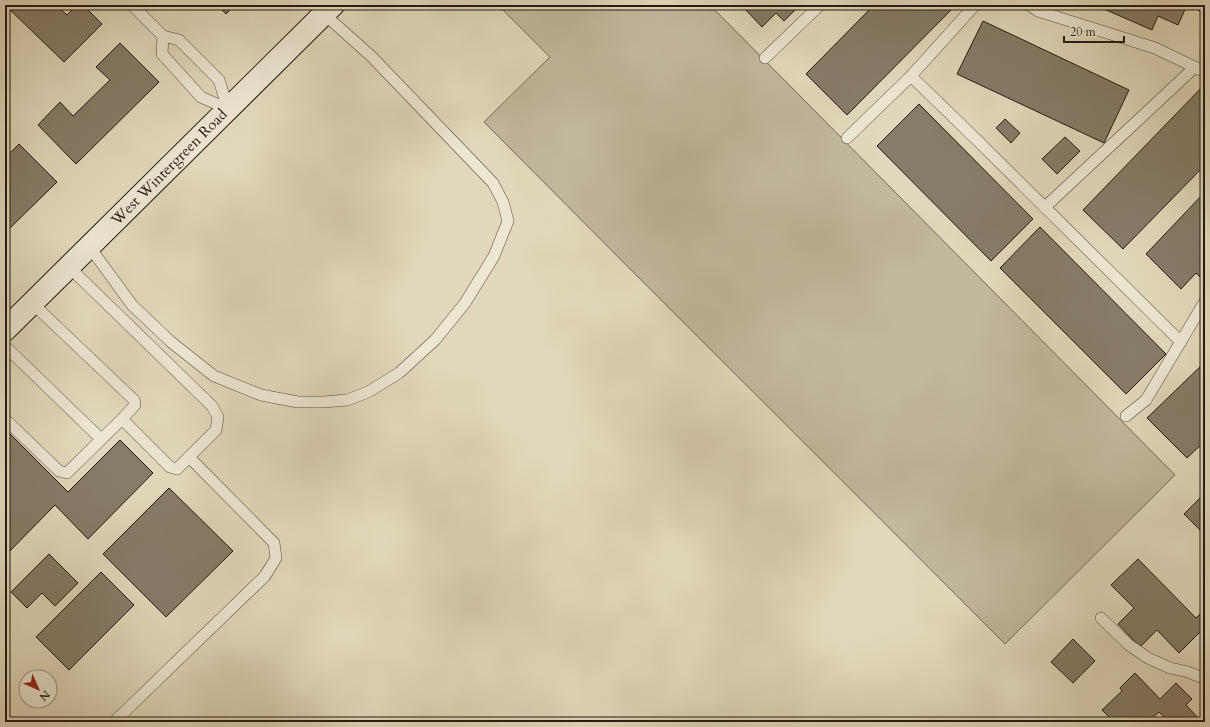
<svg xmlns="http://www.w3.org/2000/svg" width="1210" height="727" viewBox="0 0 1210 727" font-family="Cardo,serif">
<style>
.green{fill:#c1b89e;stroke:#726858}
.building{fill:#867c69;stroke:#231911}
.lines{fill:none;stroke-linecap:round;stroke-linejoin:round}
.service-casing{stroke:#52493c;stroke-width:12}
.secondary-casing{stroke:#231911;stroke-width:24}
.service{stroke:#ece6d3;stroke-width:11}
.secondary{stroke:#ece6d3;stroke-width:22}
.labels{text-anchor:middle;stroke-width:3;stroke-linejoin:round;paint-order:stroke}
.street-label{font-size:15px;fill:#231911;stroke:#ece6d3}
</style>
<rect width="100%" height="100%" fill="#e1d8bb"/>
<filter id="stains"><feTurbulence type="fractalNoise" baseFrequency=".005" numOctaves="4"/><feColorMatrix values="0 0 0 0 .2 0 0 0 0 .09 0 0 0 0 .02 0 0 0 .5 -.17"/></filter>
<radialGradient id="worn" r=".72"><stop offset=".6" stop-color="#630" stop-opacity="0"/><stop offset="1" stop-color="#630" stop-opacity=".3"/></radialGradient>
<path class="green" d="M498 5H710L1175 475 1005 644C832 470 657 297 484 122L550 57Z"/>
<g class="building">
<polygon points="5,5 56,5 67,15 77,5 83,5 102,24 64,62"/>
<polygon points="217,5 235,5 226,14"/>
<polygon points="741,5 800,5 784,21 776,13 762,27"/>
<polygon points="874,5 956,5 847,115 806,74"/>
<polygon points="1095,5 1187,5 1178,25 1158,16 1152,30"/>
<polygon points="1201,5 1205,5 1205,15 1198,10"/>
<polygon points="983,21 1129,90 1104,143 957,74"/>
<polygon points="120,43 159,82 76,164 38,125 60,102 73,116 110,80 96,67"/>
<polygon points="1205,84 1205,165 1123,249 1083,210"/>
<polygon points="919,104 1033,219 991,261 877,146"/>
<polygon points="1005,119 1020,133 1011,143 996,128"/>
<polygon points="1065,137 1080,151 1057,174 1042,159"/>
<polygon points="19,144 57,182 5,233 5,158"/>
<polygon points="1205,192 1205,282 1196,273 1181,289 1146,254"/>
<polygon points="1040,227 1166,354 1126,394 1000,268"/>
<polygon points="1205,362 1205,441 1187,458 1147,418"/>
<polygon points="5,429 68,492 120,440 153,473 88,539 55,505 5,556"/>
<polygon points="169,488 233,551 166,617 103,554"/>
<polygon points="1205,493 1205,535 1184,514"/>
<polygon points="49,554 78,583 55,606 42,593 27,608 11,592"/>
<polygon points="1138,559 1196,618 1205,609 1205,634 1202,630 1179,653 1157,630 1140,647 1118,624 1134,608 1111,585"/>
<polygon points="101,572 134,605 69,670 36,637"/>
<polygon points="1073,639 1095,661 1073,683 1051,662"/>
<polygon points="1135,673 1160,699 1176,683 1192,699 1186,705 1202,722 1169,722 1159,712 1148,722 1114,722 1102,710 1122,691 1120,688"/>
</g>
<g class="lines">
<defs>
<g id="service">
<polyline points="132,5 163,36 179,40 219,80 228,109"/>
<polyline points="1029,5 1038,11 1155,48 1205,72"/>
<polyline points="163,36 162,54 201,97 228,109"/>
<polyline points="765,58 820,5"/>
<polyline points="911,76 981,144 1181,342"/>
<polyline points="847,138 911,76 975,5"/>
<polyline points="1045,207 1195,67"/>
<polyline points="89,246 132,305 171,342 214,376 261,395 298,402 324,402 347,400 368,392 399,373 435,340 465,303 494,256 508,221 503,202 493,183 372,57 324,14"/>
<polyline points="32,303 134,400 135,405 122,419"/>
<polyline points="5,346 101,439"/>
<polyline points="1126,416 1146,400 1205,301"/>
<polyline points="5,419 59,471 67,473 122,419 170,467 177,469 216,430 218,417 212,406 69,267"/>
<polyline points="1101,618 1129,645 1148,658 1170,668 1188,672 1205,679"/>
<polyline points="114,722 265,576 276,558 274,543 189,457"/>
</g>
<polyline id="secondary" points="5,330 333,5"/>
</defs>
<use href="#service" class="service-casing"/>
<use href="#secondary" class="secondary-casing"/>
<use href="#service" class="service"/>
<use href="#secondary" class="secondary"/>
</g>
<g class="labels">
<g class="street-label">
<text transform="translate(169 167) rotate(-45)" y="5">West Wintergreen Road</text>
</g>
</g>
<rect width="1210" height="727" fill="none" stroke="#e1d8bb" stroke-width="20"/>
<rect x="6" y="6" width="1198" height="715" fill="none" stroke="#231911" stroke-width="2"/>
<rect x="10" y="10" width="1190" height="707" fill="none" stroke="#231911"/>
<g transform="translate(38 689) rotate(135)"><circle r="19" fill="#ece6d3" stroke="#9c9485"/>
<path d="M0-3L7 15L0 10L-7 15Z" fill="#8f2418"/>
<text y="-6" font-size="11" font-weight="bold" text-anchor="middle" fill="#231911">N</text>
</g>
<path d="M1064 36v6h60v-6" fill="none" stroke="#231911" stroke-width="2"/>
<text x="1070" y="36" font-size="12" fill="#231911" stroke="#ece6d3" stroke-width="3" paint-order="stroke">20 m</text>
<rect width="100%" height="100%" filter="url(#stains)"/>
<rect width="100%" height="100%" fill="url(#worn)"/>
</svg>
